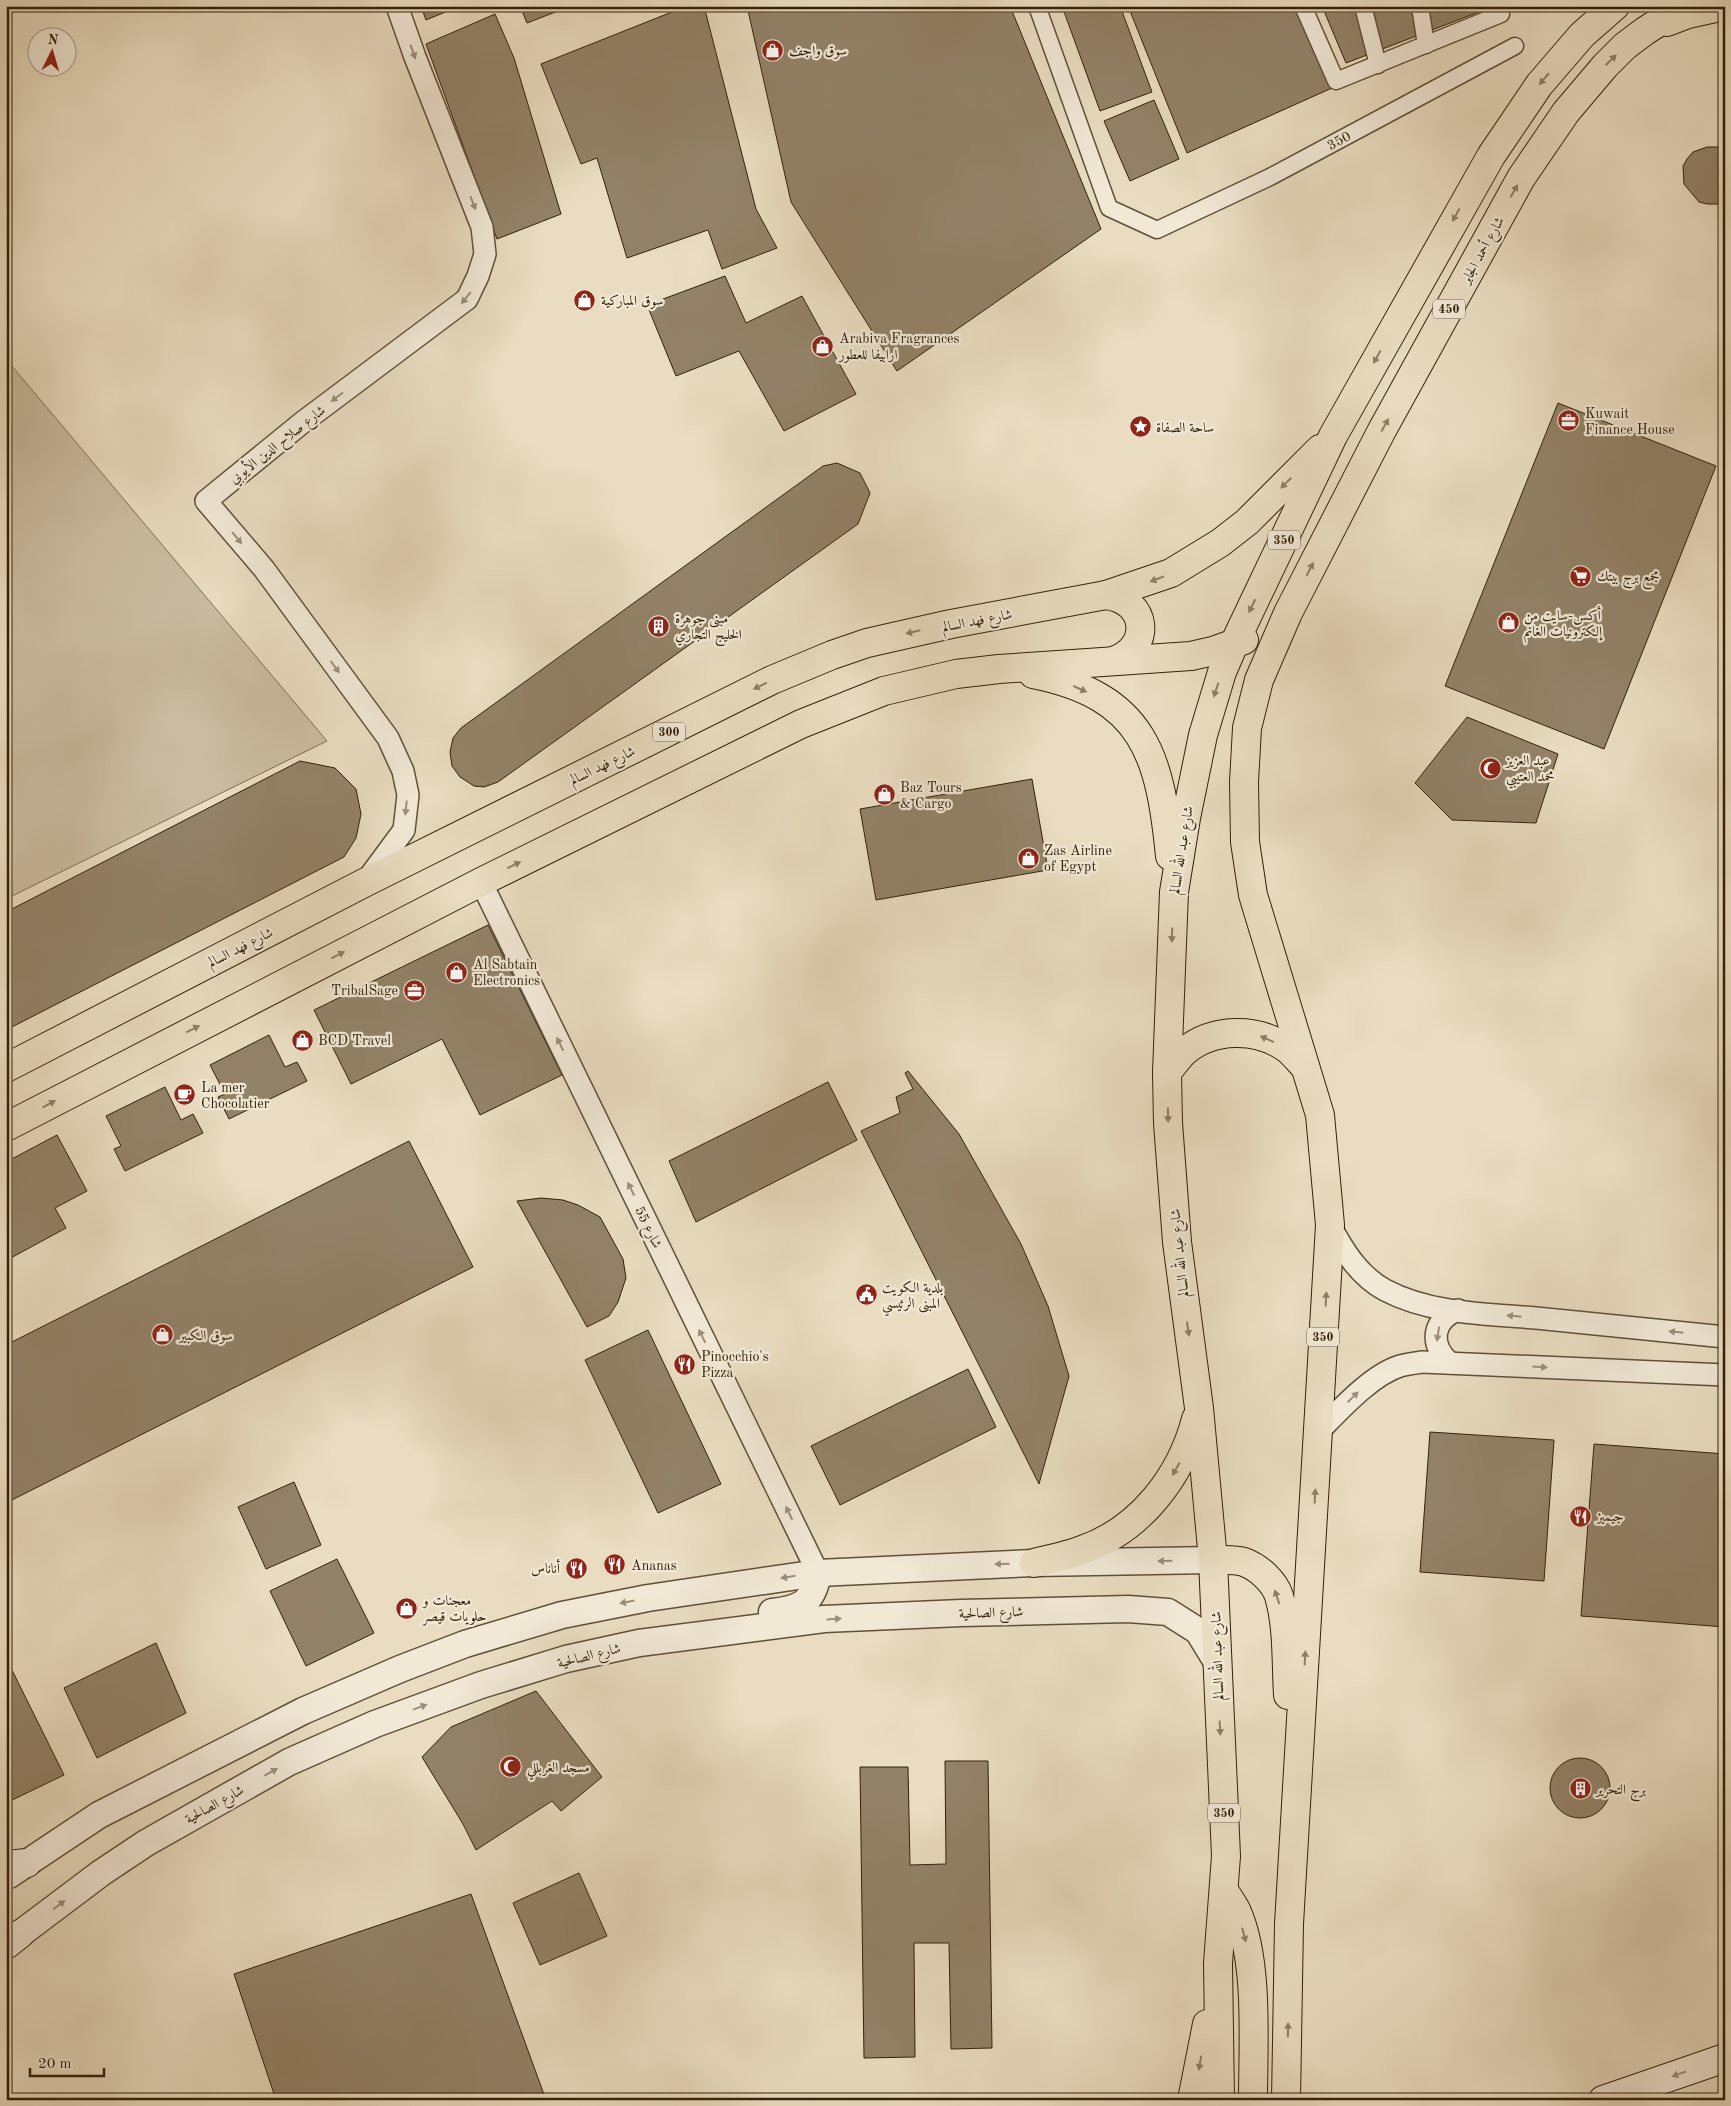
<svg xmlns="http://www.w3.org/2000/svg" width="1731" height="2106" viewBox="0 0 1731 2106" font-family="'Old Standard TT',Amiri,serif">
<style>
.green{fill:#cabca1;stroke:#7e6e54}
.building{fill:#928268;stroke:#332108}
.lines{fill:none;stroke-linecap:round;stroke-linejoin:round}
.pedestrian-casing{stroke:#605036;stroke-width:19}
.minor-casing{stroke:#605036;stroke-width:24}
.tertiary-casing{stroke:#605036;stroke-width:29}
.secondary-casing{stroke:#332108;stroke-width:30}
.primary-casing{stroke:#332108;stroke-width:30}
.pedestrian{stroke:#f1e8d6;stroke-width:16}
.minor{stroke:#f1e8d6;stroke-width:21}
.tertiary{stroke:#f1e8d6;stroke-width:26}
.secondary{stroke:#f1e8d6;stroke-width:28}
.primary{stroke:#e9dcc0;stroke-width:28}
.oneway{fill:#9c8e79}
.oneway2{fill:#8e7e64}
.labels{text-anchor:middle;stroke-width:4.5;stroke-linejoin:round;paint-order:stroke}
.shield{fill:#f1e8d6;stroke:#6c5d46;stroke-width:1}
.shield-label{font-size:12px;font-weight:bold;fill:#332108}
.poi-label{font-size:14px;fill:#332108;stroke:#f1e8d6;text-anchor:start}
.street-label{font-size:14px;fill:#332108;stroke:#f1e8d6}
</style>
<rect width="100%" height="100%" fill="#e9dcc0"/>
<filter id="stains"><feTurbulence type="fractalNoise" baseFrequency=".004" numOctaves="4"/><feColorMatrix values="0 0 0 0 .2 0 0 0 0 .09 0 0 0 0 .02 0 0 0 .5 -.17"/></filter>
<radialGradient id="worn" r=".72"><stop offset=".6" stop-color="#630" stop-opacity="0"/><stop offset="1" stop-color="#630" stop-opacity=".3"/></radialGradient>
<polygon class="green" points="6,359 327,741 6,899"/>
<g class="building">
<polygon points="421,6 460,6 426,20"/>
<polygon points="520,6 571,6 527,23"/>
<polygon points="687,6 704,6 756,209 777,248 722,269 708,230 627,258 597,158 581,164 541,64"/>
<polygon points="747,6 1010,6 1101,229 897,371 791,202"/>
<polygon points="1062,6 1120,6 1152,92 1100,111"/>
<polygon points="1128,6 1298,6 1332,88 1187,153"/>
<polygon points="1322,6 1483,6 1484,10 1346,63"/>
<polygon points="495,14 514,58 561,214 497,239 426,44"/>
<polygon points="1154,100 1179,159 1130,181 1104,121"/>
<polygon points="1707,147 1725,147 1725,204 1707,204 1699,202 1684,184 1683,166 1687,159 1693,152"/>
<polygon points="725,276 746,323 802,296 856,394 784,431 739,351 676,376 647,305"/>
<polygon points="1558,403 1716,466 1604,749 1445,686"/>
<polygon points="837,463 860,473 870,493 858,524 498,782 484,787 474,786 460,777 452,766 450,752 453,738 461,728 823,466"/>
<polygon points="1467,717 1558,754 1536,823 1452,820 1415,783"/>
<polygon points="300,761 335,768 356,789 361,814 356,838 344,857 6,1030 6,912"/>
<polygon points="1032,779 1048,870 876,900 860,809"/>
<polygon points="488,925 562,1075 480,1115 442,1039 351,1084 314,1010"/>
<polygon points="269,1035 285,1067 297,1062 307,1081 229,1119 218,1097 225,1094 210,1065"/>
<polygon points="908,1071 959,1134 1021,1244 1048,1306 1069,1376 1039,1484 861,1131 900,1113 896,1097 913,1089 905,1073"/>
<polygon points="828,1082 857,1140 696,1222 669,1161"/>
<polygon points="165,1087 181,1120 193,1114 203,1133 125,1171 114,1149 121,1146 106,1116"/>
<polygon points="57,1135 87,1191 55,1208 66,1228 7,1260 6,1162"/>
<polygon points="409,1141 473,1267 6,1503 6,1345"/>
<polygon points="541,1198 563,1200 578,1205 600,1217 623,1259 626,1278 618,1302 609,1316 587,1327 517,1201"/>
<polygon points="648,1330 721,1484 658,1513 585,1360"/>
<polygon points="968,1369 996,1427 840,1505 811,1446"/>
<polygon points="1430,1432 1554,1440 1544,1581 1420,1572"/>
<polygon points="1594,1444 1725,1454 1725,1627 1581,1616"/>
<polygon points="294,1482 321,1545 266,1569 238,1507"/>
<polygon points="337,1559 374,1633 306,1666 270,1591"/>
<polygon points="156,1643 186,1713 97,1758 64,1688"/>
<polygon points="6,1658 64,1775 6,1803"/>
<polygon points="536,1691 602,1777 561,1811 552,1801 476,1850 463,1824 422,1757 451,1727"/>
<circle cx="1580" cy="1788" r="30"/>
<polygon points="945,1761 988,1761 992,2048 951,2049 949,1943 914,1943 915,2057 864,2058 860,1767 908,1767 910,1865 946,1864"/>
<polygon points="579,1873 607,1936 540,1965 513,1903"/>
<polygon points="471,1894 546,2100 276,2100 234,1974"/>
</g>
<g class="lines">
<defs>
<g id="pedestrian">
<path id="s1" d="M1037 6 1109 208 1157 230 1270 177 1515 46"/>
<polyline points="1303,6 1336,81 1501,14"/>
<polyline points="1363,6 1378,65"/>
<polyline points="1420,6 1426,45"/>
</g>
<g id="minor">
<polyline points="367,880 404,830 408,795 403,771 388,738 264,569 206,501 303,422 467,299 478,276 485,254 482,227 415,57 397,6"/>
<polyline points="481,882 818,1573"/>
<path d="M1330 1225C1343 1250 1359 1276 1385 1290 1430 1314 1487 1314 1536 1318 1599 1324 1662 1331 1725 1337"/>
<path d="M1450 1363C1429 1345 1432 1320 1458 1310"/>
<path d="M1318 1432C1339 1411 1371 1375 1400 1366 1407 1364 1415 1363 1422 1362L1725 1375"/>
</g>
<g id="tertiary">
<path d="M772 1612C801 1609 813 1603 818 1573"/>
<polyline points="9,1875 99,1815 303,1711 400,1669 465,1644 562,1615 648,1598 818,1573 1034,1563 1213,1560"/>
<polyline points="6,1940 20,1934 101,1873 146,1843 289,1762 375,1724 481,1685 566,1659 639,1643 824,1619 961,1613 1128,1609 1168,1612 1198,1631 1217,1662"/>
</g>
<g id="secondary">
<polyline points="6,1865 27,1863"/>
<polyline points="6,1945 20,1934"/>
<polyline points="1603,2100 1725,2058"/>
</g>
<g id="primary">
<polyline points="1667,22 1688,14 1724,6"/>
<path d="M1106 595C1148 600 1153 648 1113 661"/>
<path d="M1033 674C1144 696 1160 755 1170 856"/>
<polyline points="6,1068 366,882 772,680 832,655 867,643 951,624 1106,595 1171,573 1220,543 1247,522 1320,449"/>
<path d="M1167 1072C1173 1066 1178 1057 1185 1051 1213 1028 1256 1027 1286 1048 1293 1053 1299 1061 1305 1067"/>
<polyline points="6,1127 481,882 801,724 884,691 956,674 999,669 1191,656 1213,651 1244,640"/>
<path d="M1213 1560C1223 1560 1235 1559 1244 1562 1258 1567 1274 1581 1279 1596 1288 1627 1286 1663 1288 1695"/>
<path d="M1034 1563C1050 1559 1067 1556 1082 1550 1140 1530 1181 1477 1196 1419"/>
<path d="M1225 1892C1229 1899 1234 1905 1237 1912 1259 1962 1253 2045 1253 2100"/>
<polyline points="1192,2100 1207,2024"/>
<polyline points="1220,2100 1218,1963 1226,1856 1213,1560 1199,1408 1177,1242 1168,1123 1167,1072 1174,892 1186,818 1203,735 1222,672 1234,644 1333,436 1491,156 1539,85 1582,35 1615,6"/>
<polyline points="1286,2100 1289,1924 1330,1225 1320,1115 1253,895 1245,842 1244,782 1247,728 1259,680 1288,613 1381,432 1521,178 1566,112 1605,66 1625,46 1645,31 1684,6"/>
</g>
</defs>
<use href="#pedestrian" class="pedestrian-casing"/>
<use href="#minor" class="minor-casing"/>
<use href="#tertiary" class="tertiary-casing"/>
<use href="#secondary" class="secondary-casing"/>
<use href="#primary" class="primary-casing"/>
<use href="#pedestrian" class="pedestrian"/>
<use href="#minor" class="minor"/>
<use href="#tertiary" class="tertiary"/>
<use href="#secondary" class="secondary"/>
<use href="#primary" class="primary"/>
</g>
<defs><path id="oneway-solid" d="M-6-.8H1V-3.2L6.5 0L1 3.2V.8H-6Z" transform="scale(1.25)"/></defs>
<g class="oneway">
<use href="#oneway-solid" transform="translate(413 52) rotate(70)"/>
<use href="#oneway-solid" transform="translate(473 203) rotate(69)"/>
<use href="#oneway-solid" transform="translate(466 298) rotate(129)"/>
<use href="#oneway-solid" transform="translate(337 397) rotate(143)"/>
<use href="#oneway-solid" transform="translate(237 538) rotate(50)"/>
<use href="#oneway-solid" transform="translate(335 667) rotate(54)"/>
<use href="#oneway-solid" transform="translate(406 808) rotate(96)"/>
<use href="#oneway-solid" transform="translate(560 1044) rotate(-116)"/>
<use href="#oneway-solid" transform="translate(631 1189) rotate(-116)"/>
<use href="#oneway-solid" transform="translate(1514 1316) rotate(-174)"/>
<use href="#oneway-solid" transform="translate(1676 1332) rotate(-174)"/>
<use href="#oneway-solid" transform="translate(1438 1334) rotate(99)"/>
<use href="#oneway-solid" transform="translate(702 1336) rotate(-116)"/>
<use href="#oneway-solid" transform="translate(1540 1367) rotate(3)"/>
<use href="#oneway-solid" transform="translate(1353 1397) rotate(-44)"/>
<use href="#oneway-solid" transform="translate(789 1513) rotate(-116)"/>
<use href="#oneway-solid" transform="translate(1165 1561) rotate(179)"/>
<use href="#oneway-solid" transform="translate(1002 1564) rotate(178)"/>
<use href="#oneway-solid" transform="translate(788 1577) rotate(171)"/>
<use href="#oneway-solid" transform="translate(627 1602) rotate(169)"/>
<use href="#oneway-solid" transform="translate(834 1619) rotate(-3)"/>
<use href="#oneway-solid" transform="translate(420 1707) rotate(-20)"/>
<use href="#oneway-solid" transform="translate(271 1772) rotate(-29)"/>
<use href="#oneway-solid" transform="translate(59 1905) rotate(-37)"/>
<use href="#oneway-solid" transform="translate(1679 2074) rotate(161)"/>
</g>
<g class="oneway2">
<use href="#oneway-solid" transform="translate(1611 60) rotate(-45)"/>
<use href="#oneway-solid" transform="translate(1544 79) rotate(130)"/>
<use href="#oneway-solid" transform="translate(1514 191) rotate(-61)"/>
<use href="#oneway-solid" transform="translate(1456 215) rotate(119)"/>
<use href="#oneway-solid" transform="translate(1377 357) rotate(119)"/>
<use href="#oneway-solid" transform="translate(1385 425) rotate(-61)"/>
<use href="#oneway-solid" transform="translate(1286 483) rotate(135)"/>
<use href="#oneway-solid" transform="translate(1310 569) rotate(-63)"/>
<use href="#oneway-solid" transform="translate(1157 579) rotate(159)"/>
<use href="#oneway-solid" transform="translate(1252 606) rotate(116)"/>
<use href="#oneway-solid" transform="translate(913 632) rotate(167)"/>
<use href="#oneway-solid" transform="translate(760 686) rotate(154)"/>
<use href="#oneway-solid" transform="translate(1080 689) rotate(24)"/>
<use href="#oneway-solid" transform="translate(1216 690) rotate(109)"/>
<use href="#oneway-solid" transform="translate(514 865) rotate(-26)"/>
<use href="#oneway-solid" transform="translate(1172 935) rotate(92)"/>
<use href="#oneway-solid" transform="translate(338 955) rotate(-27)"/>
<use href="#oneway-solid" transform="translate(193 1029) rotate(-27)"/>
<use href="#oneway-solid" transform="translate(1267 1039) rotate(-156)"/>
<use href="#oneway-solid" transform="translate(49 1104) rotate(-28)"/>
<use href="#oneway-solid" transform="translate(1168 1115) rotate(89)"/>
<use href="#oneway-solid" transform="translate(1326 1299) rotate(-87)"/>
<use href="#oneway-solid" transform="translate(1188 1329) rotate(82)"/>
<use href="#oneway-solid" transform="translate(1176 1469) rotate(120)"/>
<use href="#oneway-solid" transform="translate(1315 1496) rotate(-87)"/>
<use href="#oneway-solid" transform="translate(1277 1597) rotate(-108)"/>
<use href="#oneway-solid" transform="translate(1305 1658) rotate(-87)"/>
<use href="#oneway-solid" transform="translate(1220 1728) rotate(87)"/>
<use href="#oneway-solid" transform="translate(1244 1935) rotate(75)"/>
<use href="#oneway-solid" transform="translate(1288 2030) rotate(-89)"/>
<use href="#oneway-solid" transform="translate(1200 2063) rotate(100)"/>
</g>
<defs>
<symbol id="shop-disc" viewBox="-11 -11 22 22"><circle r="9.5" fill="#8f2418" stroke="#f1e8d6"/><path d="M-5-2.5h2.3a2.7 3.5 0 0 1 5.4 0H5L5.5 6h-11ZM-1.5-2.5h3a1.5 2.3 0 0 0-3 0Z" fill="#fff"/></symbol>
<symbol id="office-disc" viewBox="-11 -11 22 22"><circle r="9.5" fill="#8f2418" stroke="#f1e8d6"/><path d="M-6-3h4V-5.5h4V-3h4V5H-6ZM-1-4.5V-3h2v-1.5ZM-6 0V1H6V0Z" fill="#fff"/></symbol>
<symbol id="sight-disc" viewBox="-11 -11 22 22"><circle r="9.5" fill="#8f2418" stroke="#f1e8d6"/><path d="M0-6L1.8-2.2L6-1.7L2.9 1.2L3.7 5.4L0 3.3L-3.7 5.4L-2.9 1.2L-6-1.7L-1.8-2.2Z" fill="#fff"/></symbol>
<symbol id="supermarket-disc" viewBox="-11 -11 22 22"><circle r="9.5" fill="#8f2418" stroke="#f1e8d6"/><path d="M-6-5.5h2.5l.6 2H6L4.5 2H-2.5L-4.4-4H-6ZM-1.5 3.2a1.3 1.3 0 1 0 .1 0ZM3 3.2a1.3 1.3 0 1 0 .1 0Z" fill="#fff"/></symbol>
<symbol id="building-disc" viewBox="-11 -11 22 22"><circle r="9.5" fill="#8f2418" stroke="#f1e8d6"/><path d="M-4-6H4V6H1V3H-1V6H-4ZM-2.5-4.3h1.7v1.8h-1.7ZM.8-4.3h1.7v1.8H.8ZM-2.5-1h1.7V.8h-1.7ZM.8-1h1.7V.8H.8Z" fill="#fff"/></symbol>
<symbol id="mosque-disc" viewBox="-11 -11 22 22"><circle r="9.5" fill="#8f2418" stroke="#f1e8d6"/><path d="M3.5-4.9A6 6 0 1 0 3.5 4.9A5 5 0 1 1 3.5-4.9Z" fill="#fff"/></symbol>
<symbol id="cafe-disc" viewBox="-11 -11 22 22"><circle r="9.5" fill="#8f2418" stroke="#f1e8d6"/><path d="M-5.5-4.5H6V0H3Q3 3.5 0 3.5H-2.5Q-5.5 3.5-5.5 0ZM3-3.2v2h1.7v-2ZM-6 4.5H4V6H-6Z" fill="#fff"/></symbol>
<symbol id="civic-disc" viewBox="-11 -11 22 22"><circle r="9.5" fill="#8f2418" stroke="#f1e8d6"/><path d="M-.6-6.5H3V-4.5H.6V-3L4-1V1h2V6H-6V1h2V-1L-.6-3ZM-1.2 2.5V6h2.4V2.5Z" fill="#fff"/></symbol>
<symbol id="restaurant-disc" viewBox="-11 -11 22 22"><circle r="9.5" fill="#8f2418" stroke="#f1e8d6"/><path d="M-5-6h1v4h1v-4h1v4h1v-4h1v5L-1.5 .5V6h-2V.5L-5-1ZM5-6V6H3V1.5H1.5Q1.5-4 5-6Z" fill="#fff"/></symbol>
</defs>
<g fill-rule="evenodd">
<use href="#shop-disc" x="760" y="38" width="25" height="25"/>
<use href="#shop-disc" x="572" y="288" width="25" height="25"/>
<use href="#shop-disc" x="810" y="334" width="25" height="25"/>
<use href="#office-disc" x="1556" y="408" width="25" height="25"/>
<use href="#sight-disc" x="1128" y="414" width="25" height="25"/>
<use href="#supermarket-disc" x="1568" y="564" width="25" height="25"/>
<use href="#shop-disc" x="1496" y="610" width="25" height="25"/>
<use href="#building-disc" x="646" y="614" width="25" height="25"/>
<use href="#mosque-disc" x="1478" y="756" width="25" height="25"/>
<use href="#shop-disc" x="872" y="782" width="25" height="25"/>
<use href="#shop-disc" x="1016" y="846" width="25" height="25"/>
<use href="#shop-disc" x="444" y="960" width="25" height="25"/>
<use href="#office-disc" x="402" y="978" width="25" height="25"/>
<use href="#shop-disc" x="290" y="1028" width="25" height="25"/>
<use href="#cafe-disc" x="172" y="1082" width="25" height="25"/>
<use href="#civic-disc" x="854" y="1282" width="25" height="25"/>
<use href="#shop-disc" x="150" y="1322" width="25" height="25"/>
<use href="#restaurant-disc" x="672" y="1352" width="25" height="25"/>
<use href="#restaurant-disc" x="1568" y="1504" width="25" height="25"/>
<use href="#restaurant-disc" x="602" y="1552" width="25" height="25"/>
<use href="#restaurant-disc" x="564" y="1556" width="25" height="25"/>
<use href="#shop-disc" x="394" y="1596" width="25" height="25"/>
<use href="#mosque-disc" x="498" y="1754" width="25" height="25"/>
<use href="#building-disc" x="1568" y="1776" width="25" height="25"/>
</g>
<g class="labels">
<g class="shield">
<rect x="1433" y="299.5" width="32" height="19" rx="4"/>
<rect x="1268" y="530.5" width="32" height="19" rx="4"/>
<rect x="653" y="722.5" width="32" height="19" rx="4"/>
<rect x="1307" y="1327.5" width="32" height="19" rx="4"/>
<rect x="1208" y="1803.5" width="32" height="19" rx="4"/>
</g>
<g class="shield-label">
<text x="1449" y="313">450</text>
<text x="1284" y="544">350</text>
<text x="669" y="736">300</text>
<text x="1323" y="1341">350</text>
<text x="1224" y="1817">350</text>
</g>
<g class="poi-label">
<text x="789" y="55">سوق واجف</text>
<text x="601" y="305">سوق المباركية</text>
<text x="839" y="343">Arabiva Fragrances<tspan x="839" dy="16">ارابيفا للعطور</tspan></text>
<text x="1585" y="418">Kuwait<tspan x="1585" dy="16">Finance House</tspan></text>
<text x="1156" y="432">ساحة الصفاة</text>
<text x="1597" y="581">مجمع برج بيتك</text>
<text x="1524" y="620">أكس-سايت من<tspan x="1524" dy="16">إلكترونيات الغانم</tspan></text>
<text x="675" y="623">مبنى جوهرة<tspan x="675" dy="16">الخليج التجاري</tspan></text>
<text x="1506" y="765">عبد العزيز<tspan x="1506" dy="16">محمد العتيبي</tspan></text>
<text x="900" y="792">Baz Tours<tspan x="900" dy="16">&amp; Cargo</tspan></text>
<text x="1044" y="855">Zas Airline<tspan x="1044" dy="16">of Egypt</tspan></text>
<text x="473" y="969">Al Sabtain<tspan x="473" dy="16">Electronics</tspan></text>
<text x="398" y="995" text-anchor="end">TribalSage</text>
<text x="318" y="1045">BCD Travel</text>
<text x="201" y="1092">La mer<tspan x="201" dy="16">Chocolatier</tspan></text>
<text x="882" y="1292">بلدية الكويت<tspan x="882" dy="16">المبنى الرئيسي</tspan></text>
<text x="179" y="1340">سوق الكبير</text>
<text x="701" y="1361">Pinocchio's<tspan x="701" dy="16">Pizza</tspan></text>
<text x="1597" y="1521">جيميز</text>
<text x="631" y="1570">Ananas</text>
<text x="560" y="1573" text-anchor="end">أناناس</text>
<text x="423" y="1605">معجنات و<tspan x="423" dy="16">حلويات قيصر</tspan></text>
<text x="527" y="1772">مسجد الغربللي</text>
<text x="1596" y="1794">برج التحرير</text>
</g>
<g class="street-label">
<text dy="5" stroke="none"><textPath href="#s1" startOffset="470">350</textPath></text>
<text transform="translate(1482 250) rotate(-61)" y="5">شارع أحمد الجابر</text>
<text transform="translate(277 444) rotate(-38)" y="5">شارع صلاح الدين الأيوبي</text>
<text transform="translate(977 620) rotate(-11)" y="5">شارع فهد السالم</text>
<text transform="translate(602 765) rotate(-26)" y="5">شارع فهد السالم</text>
<text transform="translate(1181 850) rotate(-81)" y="5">شارع عبد الله السالم</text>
<text transform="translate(240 947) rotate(-27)" y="5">شارع فهد السالم</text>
<text transform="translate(649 1227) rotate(64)" y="5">شارع 55</text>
<text transform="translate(1179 1253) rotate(-96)" y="5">شارع عبد الله السالم</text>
<text transform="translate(991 1612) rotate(-2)" y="5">شارع الصالحية</text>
<text transform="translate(589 1655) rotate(-14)" y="5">شارع الصالحية</text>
<text transform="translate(1217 1656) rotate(-92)" y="5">شارع عبد الله السالم</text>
<text transform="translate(214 1804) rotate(-29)" y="5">شارع الصالحية</text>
</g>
</g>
<rect width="1731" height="2106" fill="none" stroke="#e9dcc0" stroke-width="25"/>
<rect x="8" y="8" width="1716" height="2091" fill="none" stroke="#332108" stroke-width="2.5"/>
<rect x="12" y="12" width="1706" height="2081" fill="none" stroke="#332108"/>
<g transform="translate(52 52) rotate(5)"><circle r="24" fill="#f1e8d6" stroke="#a59884"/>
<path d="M0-4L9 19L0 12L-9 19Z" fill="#8f2418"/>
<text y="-8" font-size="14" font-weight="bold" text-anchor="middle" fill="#332108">N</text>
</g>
<path d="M30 2068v8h74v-8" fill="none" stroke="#332108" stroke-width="2.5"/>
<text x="38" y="2068" font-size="15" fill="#332108" stroke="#f1e8d6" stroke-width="4" paint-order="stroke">20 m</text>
<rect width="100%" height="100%" filter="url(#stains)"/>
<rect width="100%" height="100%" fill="url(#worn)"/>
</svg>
